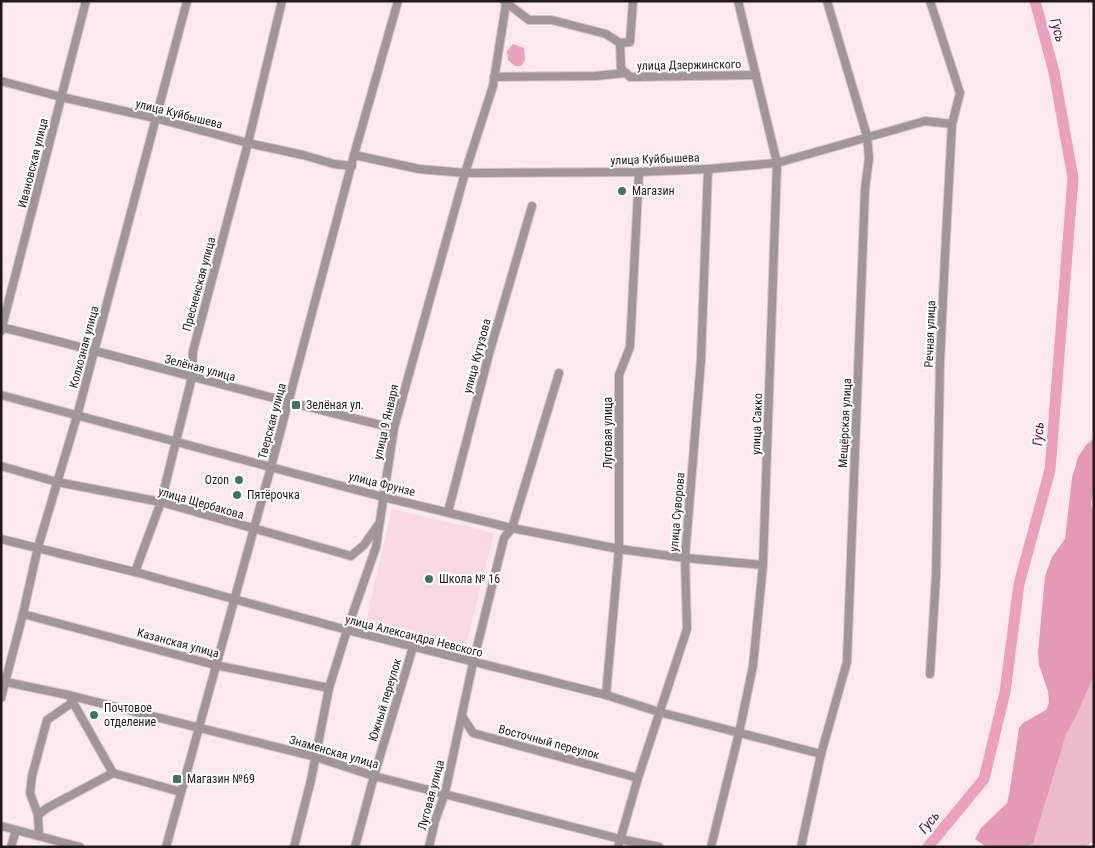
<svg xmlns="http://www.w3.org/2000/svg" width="1095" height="848" viewBox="0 0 1095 848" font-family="'Roboto Condensed',sans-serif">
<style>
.built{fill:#f8d8e2}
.green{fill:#ecbbcb}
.forest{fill:#e499b4}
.water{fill:#eba0bb}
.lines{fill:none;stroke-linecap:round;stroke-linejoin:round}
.river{stroke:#eba0bb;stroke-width:11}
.minor-casing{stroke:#d4c3c9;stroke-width:10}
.minor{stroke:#a09599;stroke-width:8}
.poi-dot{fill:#397764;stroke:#fff;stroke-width:2}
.labels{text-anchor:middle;stroke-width:4;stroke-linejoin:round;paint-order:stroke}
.street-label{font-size:12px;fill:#20181b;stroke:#fff}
.poi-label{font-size:12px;fill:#20181b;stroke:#fff;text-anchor:start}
.water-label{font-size:14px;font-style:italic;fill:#5d0333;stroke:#fff}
</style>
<rect width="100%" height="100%" fill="#fce9ef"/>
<polygon class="built" points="392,509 494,533 465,649 365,626"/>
<polygon class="green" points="1094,607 1094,841 1084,847 997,847 1018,753 1070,695"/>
<polygon class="forest" points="1094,438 1094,486 1091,504 1094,513 1093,677 1076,716 1066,734 1033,843 1028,847 985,846 975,839 981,828 1008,802 1019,728 1023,723 1046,710 1049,703 1048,691 1039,665 1038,652 1045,576 1052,557 1065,539 1072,478 1078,457 1086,445"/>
<polygon class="water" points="513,44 524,48 525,61 521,66 515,66 508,60 507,51"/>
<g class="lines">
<polyline class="river" points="928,847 984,779 1005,692 1019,584 1050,470 1073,178 1054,72 1035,1"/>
<defs>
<g id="minor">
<polyline points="504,1 529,20 552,20 606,34 620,43 621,68 630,77 756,75"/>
<polyline points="930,1 960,93 952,124 945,256 940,362 936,576 930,674"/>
<polyline points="620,43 630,42 633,1"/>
<polyline points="494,77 595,76 626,73"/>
<polyline points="1,81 61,97 155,118 248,143 303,155 334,164 352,166"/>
<polyline points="354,155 419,169 465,173 639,172 708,169 777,163 925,121 952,124"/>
<path d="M1 327C132 359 262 397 394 428"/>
<polyline points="1,331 86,1"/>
<polyline points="1,395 383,497 512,528 619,549 685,558 763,565"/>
<polyline points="1,466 57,482 161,502 351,556 364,545 378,525"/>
<polyline points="448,512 489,354 532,206"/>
<polyline points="1,539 135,572 347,630 606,695 659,712 821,754"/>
<polyline points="135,572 161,502 192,377 193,351 248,143 282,1"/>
<polyline points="23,614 215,665 329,688"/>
<polyline points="1,681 68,695 316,757 374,776 620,839 659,847"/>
<polyline points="606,695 619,549 619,375 630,347 639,172"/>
<polyline points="1,698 23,614 38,547 77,416 187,1"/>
<polyline points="71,699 113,773"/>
<polyline points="462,716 473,733 638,778"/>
<polyline points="38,815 47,808 113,773 181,792"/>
<polyline points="1,826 80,847"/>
<polyline points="39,836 38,815 30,793 32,776 47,720 73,702"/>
<polyline points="11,847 16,830"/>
<polyline points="166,847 271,467 354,155 398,1"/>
<polyline points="294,847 311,780 329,688 347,630 376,547 394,428 465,173 493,86 506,4"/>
<polyline points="355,847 374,776 413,647"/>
<polyline points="429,847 435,821 445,793 473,663 504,538 512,528 559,373"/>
<polyline points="618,847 638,778 687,629 685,558 701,360 708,169"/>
<polyline points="711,847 739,733 753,666 763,565 777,163 738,1"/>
<polyline points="801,847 821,754 847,662 865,189 869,158 867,136 827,1"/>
</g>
</defs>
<use href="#minor" class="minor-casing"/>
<use href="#minor" class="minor"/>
</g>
<g class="poi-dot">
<circle cx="622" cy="191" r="5"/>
<rect x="291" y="400" width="10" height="10" rx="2.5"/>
<circle cx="239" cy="480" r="5"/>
<circle cx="237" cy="495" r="5"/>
<circle cx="429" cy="579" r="5"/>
<circle cx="94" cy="715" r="5"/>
<rect x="172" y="774" width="10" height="10" rx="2.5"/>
</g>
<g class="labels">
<g class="street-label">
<text transform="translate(689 65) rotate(-1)" y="4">улица Дзержинского</text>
<text transform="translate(179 114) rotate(14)" y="4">улица Куйбышева</text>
<text transform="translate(655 159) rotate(-2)" y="4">улица Куйбышева</text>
<text transform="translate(33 163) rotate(-76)" y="4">Ивановская улица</text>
<text transform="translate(199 284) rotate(-75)" y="4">Пресненская улица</text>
<text transform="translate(930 334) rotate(-88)" y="4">Речная улица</text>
<text transform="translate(84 347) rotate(-75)" y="4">Колхозная улица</text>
<text transform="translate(477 356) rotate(-75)" y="4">улица Кутузова</text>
<text transform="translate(200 368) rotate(15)" y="4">Зелёная улица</text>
<text transform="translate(272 421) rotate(-75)" y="4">Тверская улица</text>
<text transform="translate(386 422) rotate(-77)" y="4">улица 9 Января</text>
<text transform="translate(845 423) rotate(-87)" y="4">Мещёрская улица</text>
<text transform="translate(757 424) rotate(-88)" y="4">улица Сакко</text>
<text transform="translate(608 433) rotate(-90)" y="4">Луговая улица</text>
<text transform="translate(382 484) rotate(14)" y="4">улица Фрунзе</text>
<text transform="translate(201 503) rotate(16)" y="4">улица Щербакова</text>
<text transform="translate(677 512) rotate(-85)" y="4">улица Суворова</text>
<text transform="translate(414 636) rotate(14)" y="4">улица Александра Невского</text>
<text transform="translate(178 643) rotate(15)" y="4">Казанская улица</text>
<text transform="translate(385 700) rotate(-73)" y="4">Южный переулок</text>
<text transform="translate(549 742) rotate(15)" y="4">Восточный переулок</text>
<text transform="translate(334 752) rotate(16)" y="4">Знаменская улица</text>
<text transform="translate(431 795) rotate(-75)" y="4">Луговая улица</text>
</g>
<g class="poi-label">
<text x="632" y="195">Магазин</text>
<text x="306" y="409">Зелёная ул.</text>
<text x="229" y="484" text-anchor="end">Ozon</text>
<text x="247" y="499">Пятёрочка</text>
<text x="439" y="583">Школа № 16</text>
<text x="104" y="712">Почтовое<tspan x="104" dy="14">отделение</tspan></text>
<text x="187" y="783">Магазин №69</text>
</g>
<g class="water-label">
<text transform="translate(1058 30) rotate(74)" y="5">Гусь</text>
<text transform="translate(1038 434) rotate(-86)" y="5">Гусь</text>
<text transform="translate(929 822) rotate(-50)" y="5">Гусь</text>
</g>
</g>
<rect width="1095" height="848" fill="none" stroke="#20181b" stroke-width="5"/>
</svg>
